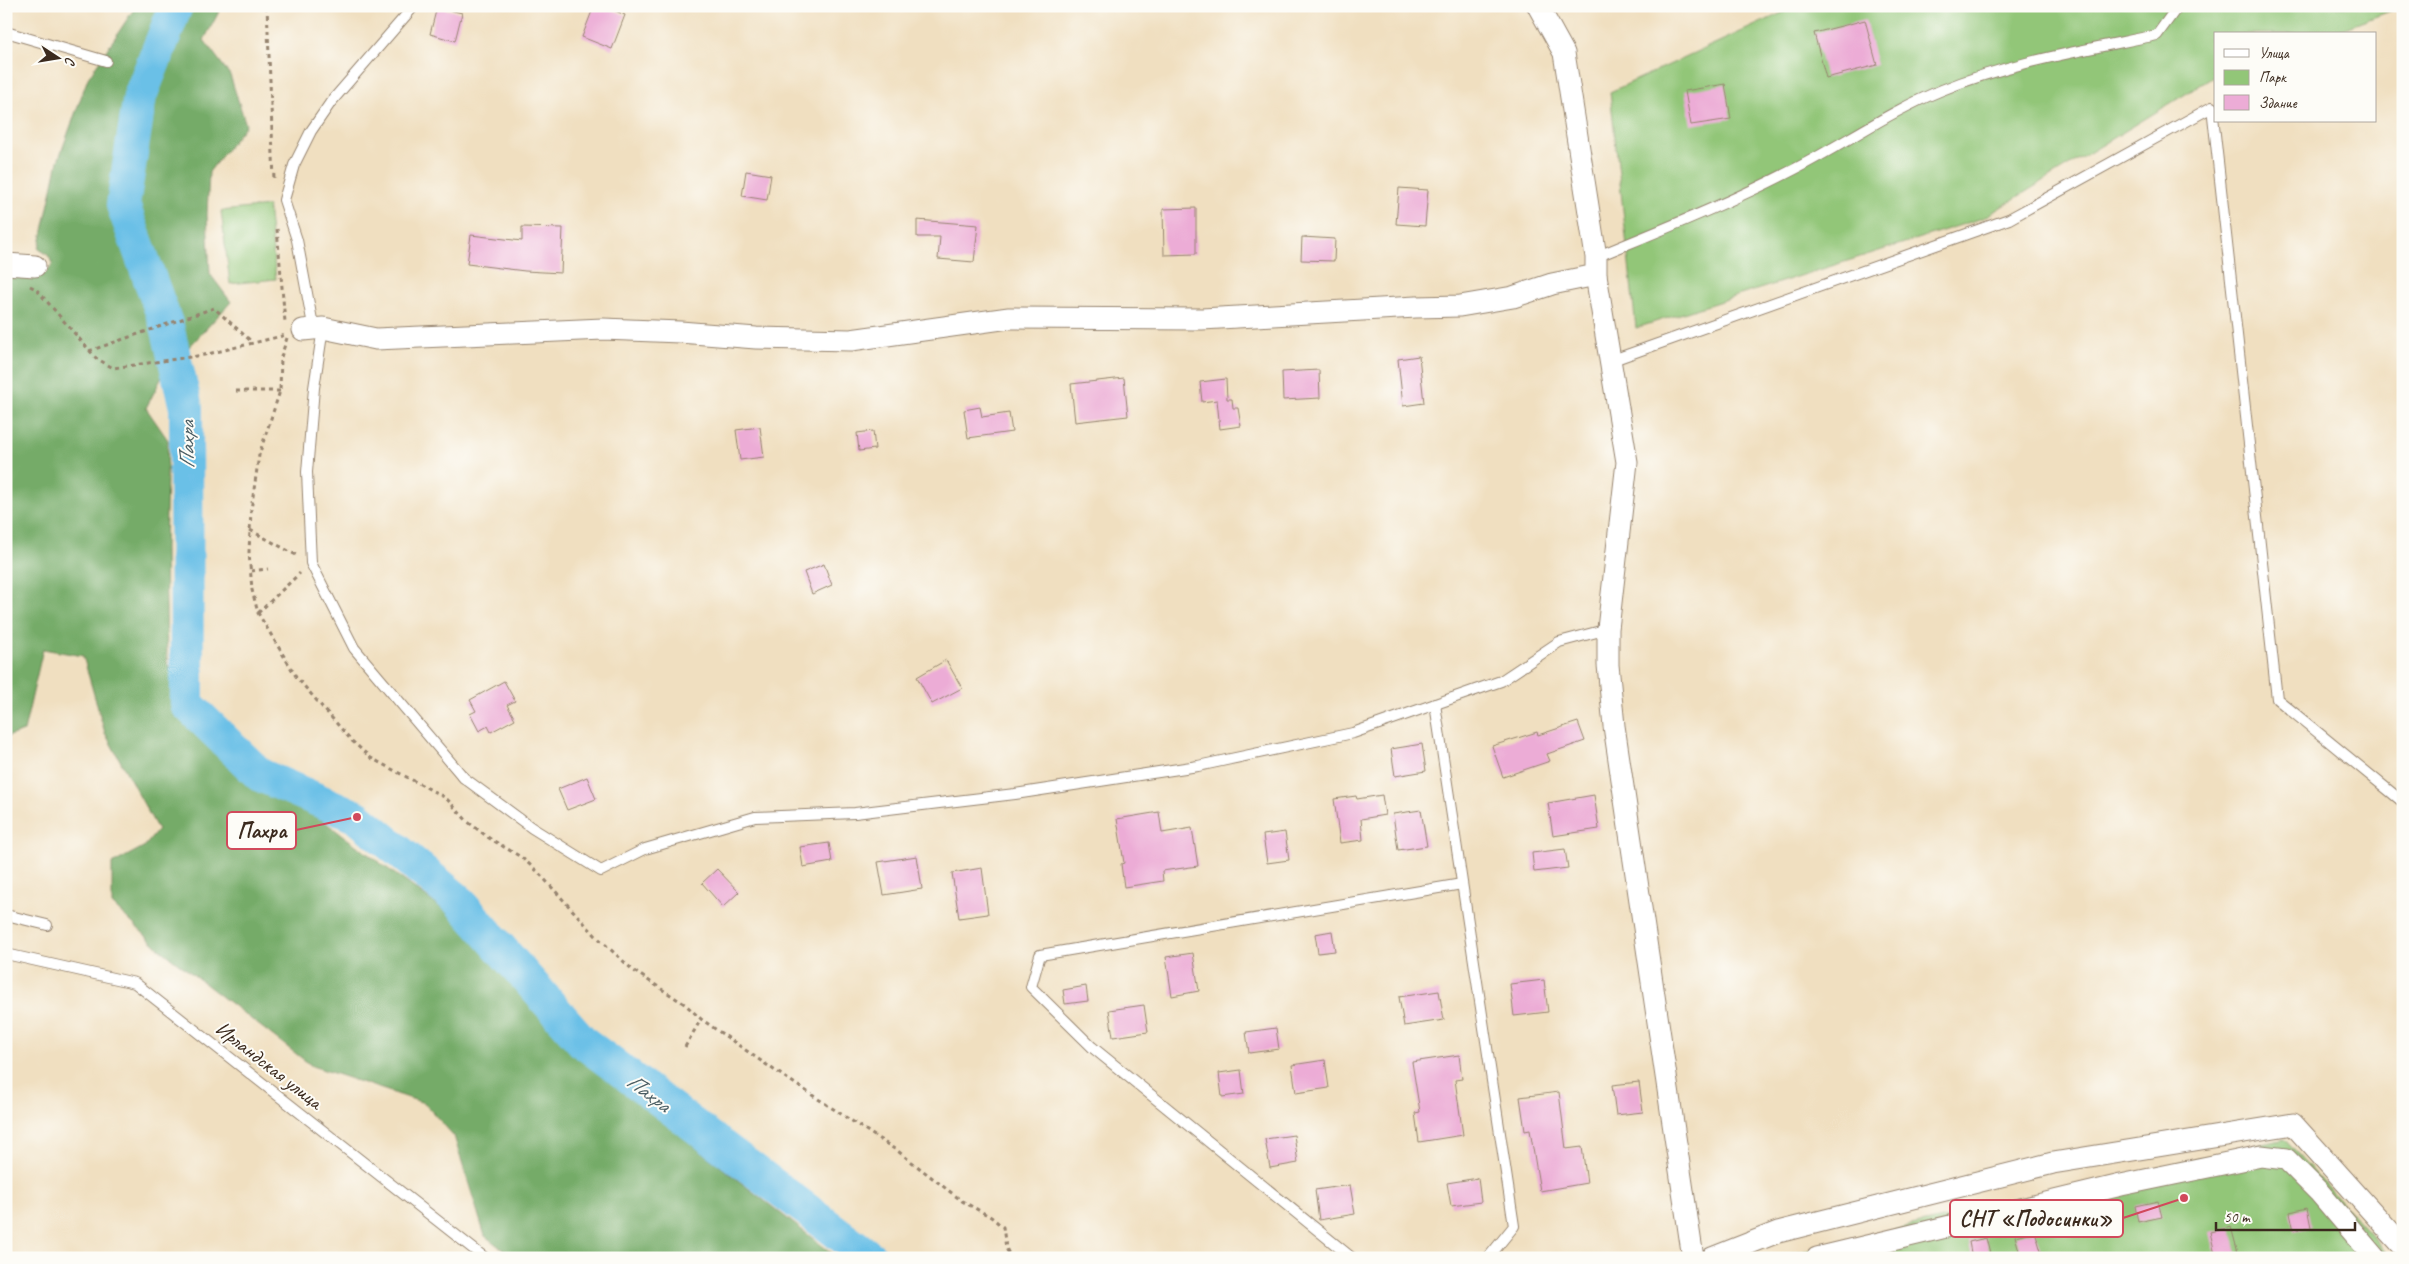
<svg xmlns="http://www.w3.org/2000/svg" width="2409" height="1264" viewBox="0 0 2409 1264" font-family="Caveat,sans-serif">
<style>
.green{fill:#92c678;stroke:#66784b}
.forest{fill:#75ab68;stroke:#586a43}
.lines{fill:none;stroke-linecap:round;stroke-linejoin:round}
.river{stroke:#6ac0e7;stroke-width:34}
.building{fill:#ecacd6}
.service-casing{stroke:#96846f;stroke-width:12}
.minor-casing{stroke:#96846f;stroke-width:23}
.path{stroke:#96846f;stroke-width:3;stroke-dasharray:4 4;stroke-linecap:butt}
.service{stroke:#fff;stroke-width:10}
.minor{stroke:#fff;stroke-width:21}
.labels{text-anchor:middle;stroke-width:4;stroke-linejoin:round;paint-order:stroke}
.street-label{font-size:21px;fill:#3b2a1e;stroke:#fdfcf7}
.water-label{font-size:22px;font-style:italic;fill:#4b5e64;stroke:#fdfcf7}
.leader{fill:none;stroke:#d1495b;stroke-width:2}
.callout-dot{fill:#d1495b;stroke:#fdfcf7;stroke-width:2}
.callout{fill:#fdfcf7;stroke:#d1495b;stroke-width:2}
.callout-label{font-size:22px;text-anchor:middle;font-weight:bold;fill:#3b2a1e}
</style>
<rect width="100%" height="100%" fill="#fdfcf7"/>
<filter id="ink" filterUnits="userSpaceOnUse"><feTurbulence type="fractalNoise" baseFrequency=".02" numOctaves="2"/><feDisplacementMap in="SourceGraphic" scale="10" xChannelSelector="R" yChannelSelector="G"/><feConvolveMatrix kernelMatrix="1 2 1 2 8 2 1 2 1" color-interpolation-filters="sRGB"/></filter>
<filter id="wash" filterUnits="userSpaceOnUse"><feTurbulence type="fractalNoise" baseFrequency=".0096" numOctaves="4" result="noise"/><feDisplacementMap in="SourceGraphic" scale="20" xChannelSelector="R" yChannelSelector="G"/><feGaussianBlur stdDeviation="1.12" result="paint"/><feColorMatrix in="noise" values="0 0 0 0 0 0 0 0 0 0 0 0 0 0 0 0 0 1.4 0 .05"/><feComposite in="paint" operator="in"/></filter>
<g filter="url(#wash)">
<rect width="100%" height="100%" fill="#f0dfc0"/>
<g class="green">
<polygon points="1797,6 2403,6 2330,34 2215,34 2215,76 1983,218 1636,328 1610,92"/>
<polygon points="268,206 276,279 230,284 221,211"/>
<polygon points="2284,1139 2392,1258 1775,1258"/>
</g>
<path class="forest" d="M136 6H222L204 40 230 75 246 125 209 172 207 215 210 274 231 302 163 375 146 408 168 440 165 549 167 662 195 725 270 793 322 820 467 927 524 995 689 1142 838 1258H514L485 1236 454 1136 424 1103 312 1066 160 949 112 904V864L145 846 158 830 105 733 83 656 43 649 24 731 6 737V271C24 273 44 281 53 263L47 254 39 249 58 161 88 78Z"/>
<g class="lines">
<polyline class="river" points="176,6 140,96 123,205 167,326 186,408 187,704 260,775 357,817 458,900 583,1042 871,1258"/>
</g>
<g id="blocks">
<g class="building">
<polygon points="594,6 604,6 625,15 612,49 582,37"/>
<polygon points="437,7 462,13 455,41 430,34"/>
<polygon points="1865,20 1877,65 1826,78 1814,33"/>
<polygon points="1725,84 1731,119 1691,125 1685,91"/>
<polygon points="746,171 771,175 767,200 742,196"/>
<polygon points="1399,188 1428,190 1425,226 1396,224"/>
<polygon points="1196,208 1196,254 1164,255 1163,209"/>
<polygon points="917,220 978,225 974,262 938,259 940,237 917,237"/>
<polygon points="522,227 563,228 561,273 525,271 467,264 471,235 522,241"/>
<polygon points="1302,237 1335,239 1334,261 1301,260"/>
<polygon points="1419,356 1424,403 1403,406 1398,359"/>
<polygon points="1319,370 1320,398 1283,400 1282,372"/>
<polygon points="1124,378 1128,416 1075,422 1071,384"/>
<polygon points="1226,379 1227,399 1232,399 1233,408 1238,408 1241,426 1220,429 1217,400 1202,402 1200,382"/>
<polygon points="980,407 982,417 1009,413 1012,432 968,438 964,410"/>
<polygon points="760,427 764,457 740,460 736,430"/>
<polygon points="873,431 875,449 859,451 857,433"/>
<polygon points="824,564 832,585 812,594 804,572"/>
<polygon points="946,660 962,688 932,704 917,677"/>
<polygon points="504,681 515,701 507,705 515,719 491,732 488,726 479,731 470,714 476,711 470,700"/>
<polygon points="1578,722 1585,741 1547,754 1550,761 1503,777 1492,746 1537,732 1538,735"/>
<polygon points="1422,744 1426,771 1395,776 1391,749"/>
<polygon points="587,777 596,799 567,810 558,789"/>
<polygon points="1382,795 1385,815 1361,819 1363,840 1340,843 1334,799 1356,796 1357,799"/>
<polygon points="1594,795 1599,829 1553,836 1548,803"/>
<polygon points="1421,810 1427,846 1398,850 1393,814"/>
<polygon points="1159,812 1162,833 1192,828 1198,866 1162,871 1163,881 1124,887 1121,864 1124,863 1117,819"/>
<polygon points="1285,832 1289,860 1267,863 1263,835"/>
<polygon points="829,843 832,862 803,867 800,847"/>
<polygon points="1565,849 1568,868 1534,872 1532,853"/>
<polygon points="917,856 922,889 884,895 878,862"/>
<polygon points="982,868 988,914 959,918 952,873"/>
<polygon points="717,869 739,892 723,907 702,883"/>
<polygon points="1332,931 1335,951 1318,953 1315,934"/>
<polygon points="1193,953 1199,991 1172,996 1166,957"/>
<polygon points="1544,980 1548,1012 1514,1016 1510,984"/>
<polygon points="1086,986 1088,1001 1065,1004 1063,990"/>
<polygon points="1439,991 1444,1020 1404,1026 1399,997"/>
<polygon points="1144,1005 1148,1032 1113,1037 1109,1010"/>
<polygon points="1276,1028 1279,1049 1249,1053 1246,1032"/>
<polygon points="1459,1055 1462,1079 1455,1080 1463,1135 1419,1142 1415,1113 1420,1112 1412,1062"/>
<polygon points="1325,1060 1329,1088 1296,1093 1292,1065"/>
<polygon points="1241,1070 1244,1094 1222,1097 1219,1073"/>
<polygon points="1639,1082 1643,1112 1616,1115 1612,1085"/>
<polygon points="1559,1092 1566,1149 1582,1147 1587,1183 1540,1191 1530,1130 1525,1131 1520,1097"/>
<polygon points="1294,1135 1298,1163 1270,1168 1265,1139"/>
<polygon points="1478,1178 1481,1202 1451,1206 1447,1183"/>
<polygon points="1350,1185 1355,1214 1319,1220 1315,1190"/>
<polygon points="2158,1201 2162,1217 2138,1222 2135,1206"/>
<polygon points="2307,1208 2311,1227 2294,1231 2290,1212"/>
<polygon points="2231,1227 2238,1253 2216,1258 2210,1232"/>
<polygon points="2035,1231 2043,1258 2021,1258 2015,1236"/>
<polygon points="1986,1238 1991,1258 1972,1258 1969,1242"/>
</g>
</g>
</g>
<g filter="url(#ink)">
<use href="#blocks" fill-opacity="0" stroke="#96846f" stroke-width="1"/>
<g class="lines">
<defs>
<g id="service">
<polyline points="414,6 331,102 311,131 294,165 284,200 297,240 312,320 323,328 314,388 307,472 311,563 354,648 464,778 532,828 601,871 645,849 755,817 855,813 1015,794 1198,766 1353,733 1501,681 1559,642 1608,629"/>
<polyline points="6,32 106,61"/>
<path d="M1596 257C1661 230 1727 204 1789 172 1841 146 1888 112 1942 90 2011 62 2085 50 2157 35L2178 6"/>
<polyline points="1610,361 2009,219 2212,107 2277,699 2403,802"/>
<polyline points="1435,704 1514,1226 1488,1258"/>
<polyline points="6,915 47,925"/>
<polyline points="6,954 135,983 485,1258"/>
<polyline points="1352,1258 1092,1047 1031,987 1040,955 1462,884"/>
</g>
<g id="minor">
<polyline points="6,264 35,266"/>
<polyline points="1596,275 1627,462 1608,629 1608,665 1614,726 1693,1258"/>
<polyline points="303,330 323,328 376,339 603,329 680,332 756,338 851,340 1009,318 1202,319 1416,307 1460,306 1513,297 1552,284 1596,275 1596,257 1564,53 1538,6"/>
<polyline points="1712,1258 1778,1232 2053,1163 2293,1124 2403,1246"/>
<polyline points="1817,1258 2121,1185 2261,1156 2286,1159 2319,1192 2375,1258"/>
</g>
</defs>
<use href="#service" class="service-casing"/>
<use href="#minor" class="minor-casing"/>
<g class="path">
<polyline points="267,6 274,180"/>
<polyline points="277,229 285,322"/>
<polyline points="30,286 36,289 96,358 113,368 204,355 286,335"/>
<polyline points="287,338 281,357 280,391 259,455 251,510 249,552 252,590 258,613 297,678 352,741 371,758 446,798 468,822 489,838 521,857 537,871 596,936 634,971 686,1005 701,1019 774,1070 899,1152 962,1201 991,1217 1003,1227 1006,1248 1011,1258"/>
<polyline points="89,351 214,308 252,342"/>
<polyline points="236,391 280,391"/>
<polyline points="250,530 298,556"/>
<polyline points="251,571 268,569"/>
<polyline points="258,613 300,573"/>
<polyline points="685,1047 701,1019"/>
</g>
<use href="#service" class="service"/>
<use href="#minor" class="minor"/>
</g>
</g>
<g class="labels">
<g class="street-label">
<text transform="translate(269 1065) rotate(38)" y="7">Ирландская улица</text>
</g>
<g class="water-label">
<text transform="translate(186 445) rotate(-90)" y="8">Пахра</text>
<text transform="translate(649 1092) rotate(37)" y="8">Пахра</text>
</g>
</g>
<path class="leader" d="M357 817L296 830M2184 1198L2123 1218"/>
<g class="callout-dot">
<circle cx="357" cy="817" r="5"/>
<circle cx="2184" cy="1198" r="5"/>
</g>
<g class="callout">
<rect x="227" y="812" width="69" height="37" rx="5"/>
<rect x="1950" y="1200" width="173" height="37" rx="5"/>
</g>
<g class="callout-label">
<text x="262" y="838">Пахра</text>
<text x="2036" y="1226">СНТ «Подосинки»</text>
</g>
<rect width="2409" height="1264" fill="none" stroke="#fdfcf7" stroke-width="25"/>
<rect x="2214" y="32" width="162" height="90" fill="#fdfcf7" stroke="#afa8a0"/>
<rect x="2224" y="49" width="25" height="8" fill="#ffffff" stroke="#afa8a0"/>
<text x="2259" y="58" font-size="15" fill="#3b2a1e">Улица</text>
<rect x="2224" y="70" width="25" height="15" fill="#92c678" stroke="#afa8a0"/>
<text x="2259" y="82" font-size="15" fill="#3b2a1e">Парк</text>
<rect x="2224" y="95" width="25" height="15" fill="#ecacd6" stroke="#afa8a0"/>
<text x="2259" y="108" font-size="15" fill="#3b2a1e">Здание</text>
<g transform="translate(58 58) rotate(102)" stroke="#fdfcf7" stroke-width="4" paint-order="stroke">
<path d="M0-4L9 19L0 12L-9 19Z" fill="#3b2a1e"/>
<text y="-8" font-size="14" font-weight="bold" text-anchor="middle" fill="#3b2a1e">С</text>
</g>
<path d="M2216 1222v8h139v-8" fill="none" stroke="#3b2a1e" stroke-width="2.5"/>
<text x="2224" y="1222" font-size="15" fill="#3b2a1e" stroke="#fdfcf7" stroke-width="4" paint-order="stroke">50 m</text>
</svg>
